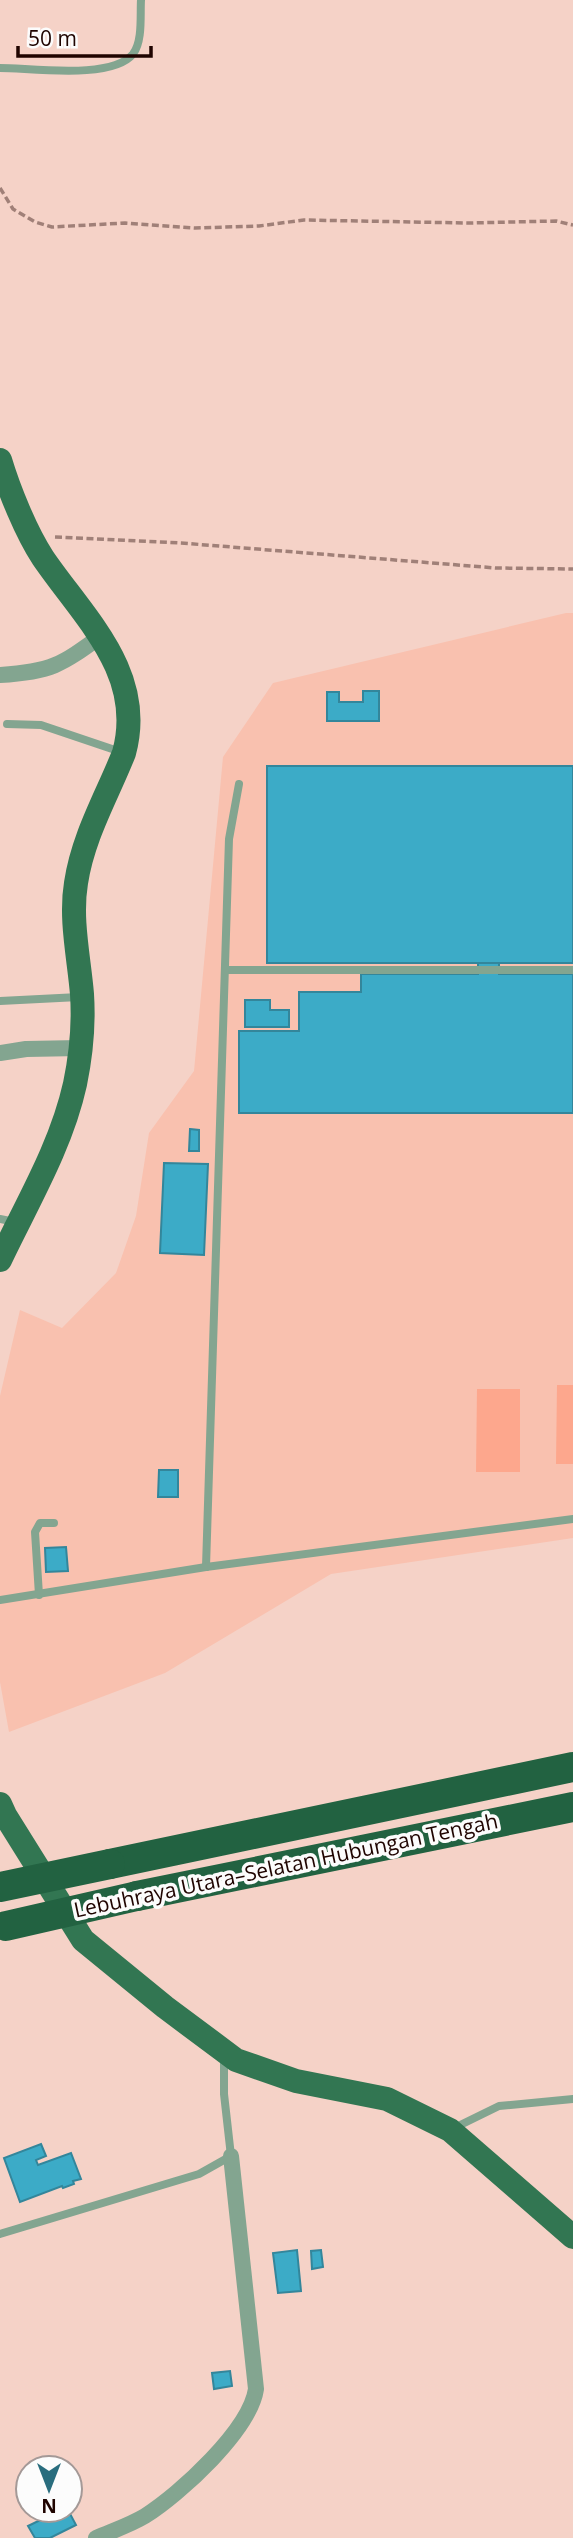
<svg xmlns="http://www.w3.org/2000/svg" width="573" height="2538" viewBox="0 0 573 2538" font-family="'Open Sans',sans-serif">
<style>
.built{fill:#f9c1af}
.green{fill:#fda78d}
.building{fill:#3cabc7;stroke:#33869b;stroke-width:2;fill-rule:evenodd}
.lines{fill:none;stroke-linecap:round;stroke-linejoin:round}
.path{stroke:#a08078;stroke-width:3.5;stroke-dasharray:7 3.5;stroke-linecap:butt}
.service{stroke:#83a590;stroke-width:8}
.minor{stroke:#83a590;stroke-width:16}
.primary{stroke:#327652;stroke-width:24}
.motorway{stroke:#226241;stroke-width:30}
.motorway-bridge{stroke:#226241;stroke-width:30}
.labels{text-anchor:middle;stroke-width:7;stroke-linejoin:round;paint-order:stroke}
.street-label{font-size:21px;fill:#1f0400;stroke:#fcfcfc}
</style>
<rect width="100%" height="100%" fill="#f5d2c7"/>
<polygon class="built" points="566,613 573,613 573,1538 331,1574 165,1673 9,1732 0,1682 0,1396 20,1310 62,1328 116,1273 136,1216 149,1133 194,1071 223,757 273,683"/>
<g class="green">
<polygon points="557,1385 573,1385 573,1464 556,1464"/>
<polygon points="477,1389 520,1389 520,1472 476,1472"/>
</g>
<g class="building">
<polygon points="363,691 379,691 379,721 327,721 327,692 339,692 339,702 363,702"/>
<path d="M267 766H573V871H499V896H573V963H267ZM318 871H476V896H318Z"/>
<rect x="267" y="766" width="306" height="197"/>
<polygon points="478,963 499,963 499,974 573,974 573,1113 239,1113 239,1031 299,1031 299,992 361,992 361,974 478,974"/>
<polygon points="245,1000 270,1000 270,1010 289,1010 289,1027 245,1027"/>
<polygon points="190,1129 199,1130 199,1151 189,1151"/>
<polygon points="164,1163 208,1164 204,1255 160,1253"/>
<polygon points="159,1470 178,1470 178,1497 158,1497"/>
<polygon points="66,1547 68,1571 46,1572 45,1548"/>
<polygon points="41,2144 46,2156 36,2160 38,2165 71,2153 81,2179 73,2181 74,2184 63,2188 62,2186 20,2202 4,2158"/>
<polygon points="297,2250 301,2291 278,2293 273,2253"/>
<polygon points="321,2250 323,2267 312,2269 311,2251"/>
<polygon points="230,2371 232,2386 214,2389 212,2373"/>
<polygon points="61,2510 68,2510 76,2525 50,2538 35,2538 28,2526"/>
</g>
<g class="lines">
<g class="path">
<polyline points="0,188 13,209 35,222 52,227 125,223 195,228 259,226 304,220 468,223 556,221 573,225"/>
<polyline points="55,537 181,543 496,568 573,569"/>
</g>
<g class="service">
<path d="M0 68C31 68 112 80 133 54 143 41 140 15 141 0"/>
<polyline points="7,724 41,725 121,752"/>
<polyline points="225,970 573,970"/>
<polyline points="0,1001 79,997"/>
<polyline points="0,1219 15,1222"/>
<polyline points="206,1567 229,839 239,784"/>
<polyline points="39,1595 35,1532 40,1523 54,1523"/>
<polyline points="0,1600 206,1567 573,1519"/>
<polyline points="452,2129 499,2106 573,2099"/>
<polyline points="0,2234 199,2174 231,2156 224,2094 224,2057"/>
</g>
<g class="minor">
<path d="M0 675C51 672 61 665 101 636"/>
<polyline points="0,1053 26,1049 80,1048"/>
<path d="M96 2538C112 2531 130 2525 145 2516 180 2494 250 2430 256 2389L231 2156"/>
</g>
<g class="primary">
<path d="M0 460C9 490 26 532 43 558 84 618 146 673 124 753 107 796 83 836 76 883 70 919 79 958 82 994 84 1024 81 1055 75 1084 61 1147 27 1203 0 1260"/>
<polyline points="0,1804 5,1815 83,1940 165,2007 236,2060 296,2081 387,2099 450,2130 573,2237"/>
</g>
<g class="motorway">
<polyline points="110,1864 573,1767"/>
<polyline points="137,1896 573,1807"/>
</g>
<g class="motorway-bridge">
<polyline points="0,1887 110,1864"/>
<polyline points="6,1926 137,1896"/>
</g>
</g>
<g class="labels">
<g class="street-label">
<text transform="translate(286 1866) rotate(-12)" y="7">Lebuhraya Utara–Selatan Hubungan Tengah</text>
</g>
</g>
<g transform="translate(49 2489) rotate(180)"><circle r="33" fill="#fcfcfc" stroke="#a49997" stroke-width="2"/>
<path d="M0-5L12 26L0 18L-12 26Z" fill="#296d7e"/>
<text y="-10" font-size="19" font-weight="bold" text-anchor="middle" fill="#1f0400">N</text>
</g>
<path d="M18 46v10h133v-10" fill="none" stroke="#1f0400" stroke-width="3.5"/>
<text x="28" y="46" font-size="21" fill="#1f0400" stroke="#fcfcfc" stroke-width="5" paint-order="stroke">50 m</text>
</svg>
